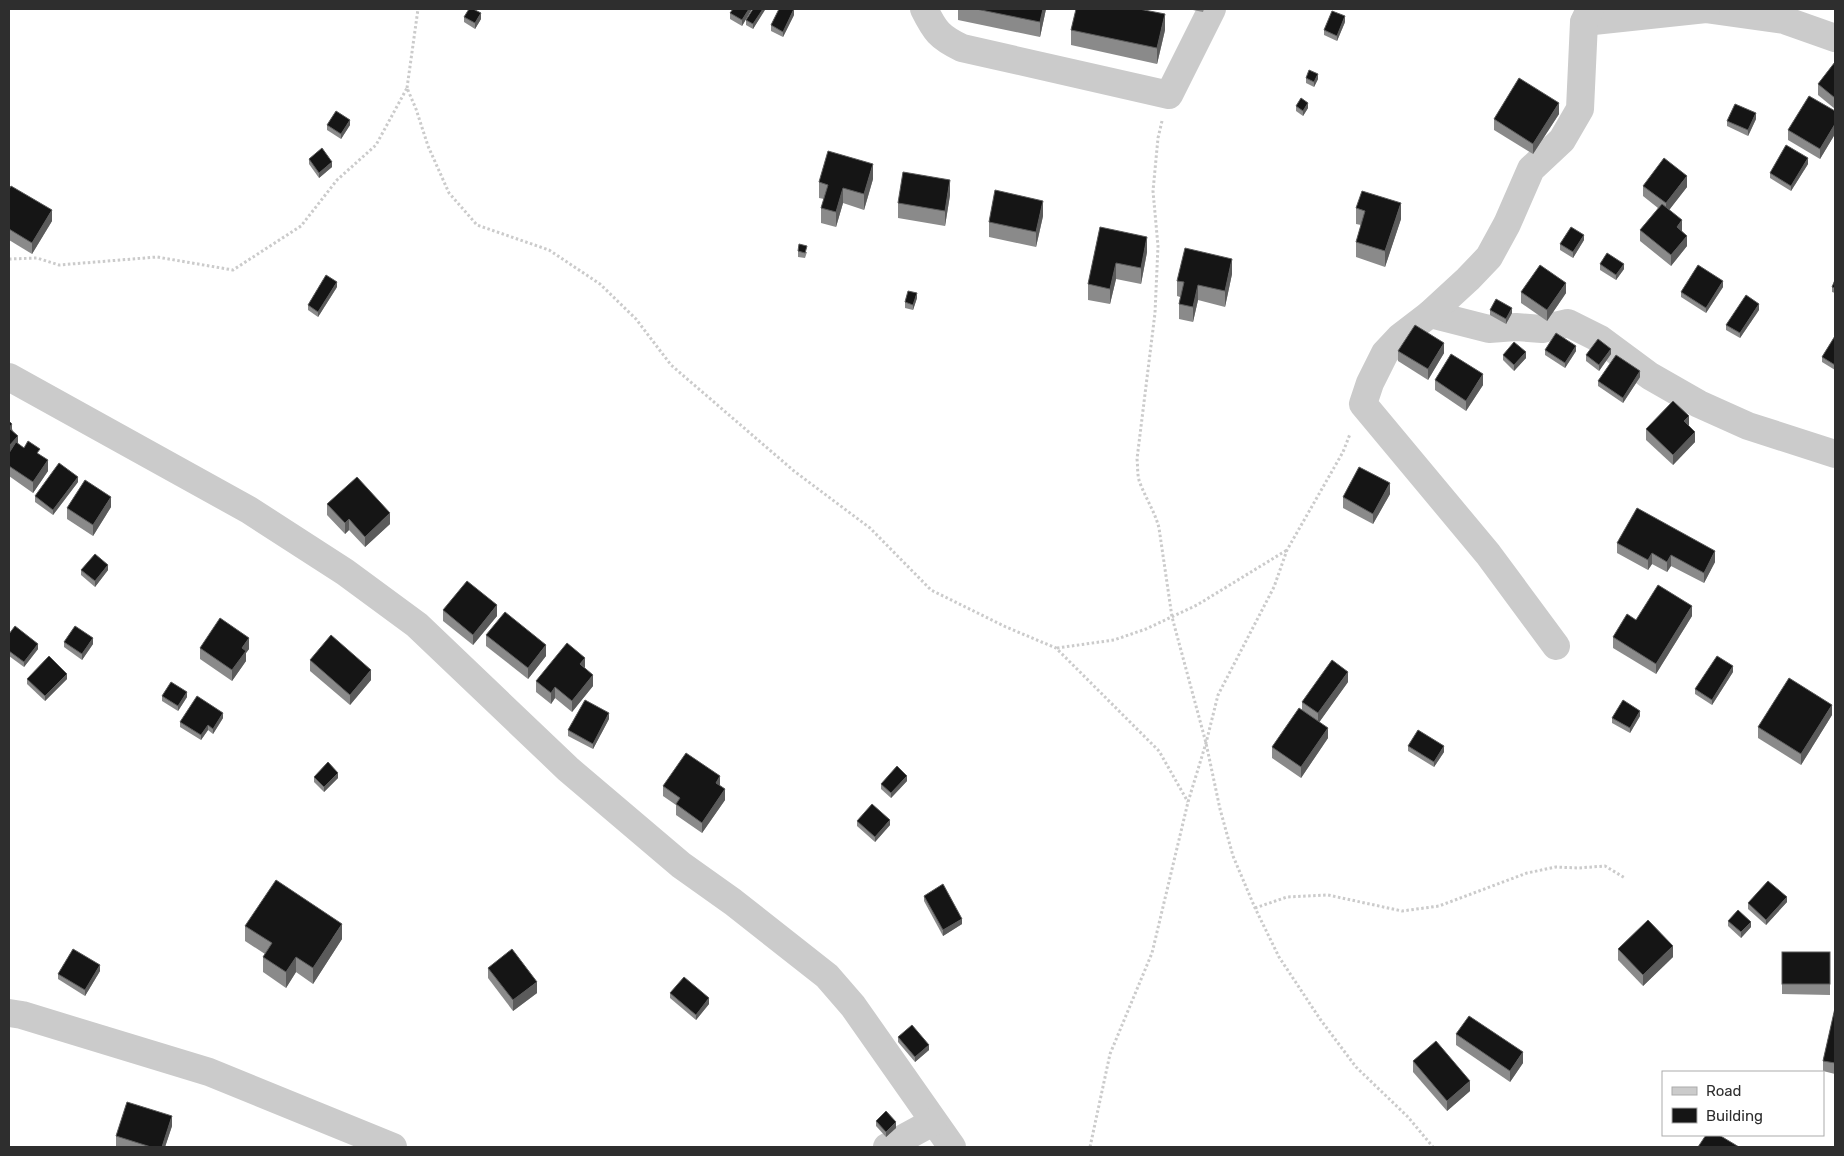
<svg xmlns="http://www.w3.org/2000/svg" width="1844" height="1156" viewBox="0 0 1844 1156" font-family="Rubik,sans-serif">
<style>
.lines{fill:none;stroke-linecap:round;stroke-linejoin:round}
.path{stroke:#cbcbcb;stroke-width:3;stroke-dasharray:2.5 2.5;stroke-linecap:butt}
.minor{stroke:#cbcbcb;stroke-width:28}
.wall{fill:#8a8a8a}
.shaded-wall{fill:#5b5b5b}
.building{fill:#151515;stroke:#5b5b5b}
</style>
<rect width="100%" height="100%" fill="#fff"/>
<g class="lines">
<g class="path">
<polyline points="407,88 418,9"/>
<path d="M1162 121 1158 138 1153 191 1158 246 1155 313 1137 459C1138 467 1137 476 1140 483 1146 499 1155 512 1159 528L1172 617 1206 743 1220 809 1233 856 1255 908 1279 957 1320 1019 1356 1067 1408 1117 1433 1147"/>
<polyline points="9,259 37,258 59,265 157,257 233,270 301,226 337,180 376,145 407,88 416,109 428,146 449,193 477,225 549,250 600,284 636,319 671,365 794,471 870,528 931,590 1006,627 1056,648 1159,751 1188,802"/>
<polyline points="1057,648 1114,640 1146,629 1197,605 1287,550"/>
<polyline points="1255,908 1287,897 1328,895 1402,911 1439,906 1527,873 1556,867 1578,868 1605,866 1625,878"/>
<polyline points="1090,1147 1110,1054 1152,953 1188,802 1206,743 1218,695 1274,587 1287,550 1343,452 1350,434"/>
</g>
<g class="minor">
<path d="M924 9C935 31 939 37 962 48L1169 95 1212 9"/>
<polyline points="1705,9 1784,20 1835,38"/>
<polyline points="1584,22 1706,9"/>
<polyline points="1430,314 1489,329 1516,327 1542,329 1568,323 1600,339 1650,376 1699,404 1748,426 1835,454"/>
<polyline points="9,377 249,510 345,572 417,625 568,769 681,865 733,902 827,976 853,1006 952,1147"/>
<polyline points="1556,646 1488,554 1363,404 1370,383 1385,353 1400,337 1430,314 1468,279 1489,257 1507,224 1531,169 1562,140 1580,109 1584,22 1590,9"/>
<polyline points="9,1013 22,1015 209,1072 393,1147"/>
<polyline points="887,1147 933,1122"/>
</g>
</g>
<g class="wall">
<polygon points="733,9 752,9 742,26 730,19 730,13"/>
<polygon points="765,9 753,29 746,25 746,20"/>
<polygon points="958,9 1046,9 1040,37 958,20"/>
<polygon points="1188,9 1204,9 1203,12"/>
<polygon points="794,15 783,37 771,31 771,25"/>
<polygon points="464,17 481,19 475,29 464,22"/>
<polygon points="1345,22 1337,41 1324,35 1324,30"/>
<polygon points="1071,30 1165,30 1157,64 1071,45"/>
<polygon points="1835,62 1835,109 1818,95 1818,84"/>
<polygon points="1306,78 1318,79 1314,87 1306,83"/>
<polygon points="1296,106 1308,108 1303,116 1296,111"/>
<polygon points="1835,111 1835,134 1820,159 1788,140 1788,130"/>
<polygon points="1559,114 1533,154 1494,130 1494,119"/>
<polygon points="1756,119 1748,136 1727,126 1727,121"/>
<polygon points="327,125 350,125 341,139 327,130"/>
<polygon points="309,159 332,167 319,178 309,164"/>
<polygon points="1808,164 1791,191 1770,178 1770,173"/>
<polygon points="873,179 864,210 843,203 836,227 821,223 821,208 824,199 819,198 819,182"/>
<polygon points="1643,186 1687,187 1669,210 1682,231 1687,246 1671,266 1640,241 1640,230 1658,208 1643,196"/>
<polygon points="9,189 52,221 32,254 9,240"/>
<polygon points="950,195 945,226 898,218 898,203"/>
<polygon points="1356,208 1401,219 1385,267 1356,257 1356,242 1361,225 1356,224"/>
<polygon points="1043,216 1036,247 989,237 989,222"/>
<polygon points="1100,227 1147,252 1141,284 1116,279 1110,304 1088,300 1088,284"/>
<polygon points="1584,240 1573,258 1560,250 1560,244"/>
<polygon points="798,251 807,252 805,258 798,257"/>
<polygon points="1600,264 1624,269 1616,280 1600,270"/>
<polygon points="1232,274 1225,307 1198,300 1193,322 1179,319 1179,304 1180,297 1177,296 1177,281"/>
<polygon points="1835,280 1835,293 1832,292 1832,287"/>
<polygon points="337,287 318,317 308,310 308,305"/>
<polygon points="1723,287 1706,313 1681,297 1681,292"/>
<polygon points="1521,292 1566,293 1547,321 1521,303"/>
<polygon points="917,298 913,310 905,308 905,302"/>
<polygon points="1490,310 1512,313 1506,324 1490,315"/>
<polygon points="1759,310 1740,338 1726,330 1726,325"/>
<polygon points="1835,336 1835,370 1822,362 1822,357"/>
<polygon points="1545,350 1576,351 1565,368 1545,355"/>
<polygon points="1398,351 1444,353 1428,380 1398,361"/>
<polygon points="1611,354 1599,371 1586,361 1586,355"/>
<polygon points="1503,355 1526,358 1514,371 1503,360"/>
<polygon points="1640,377 1623,403 1598,386 1598,381"/>
<polygon points="1435,380 1483,385 1466,411 1435,390"/>
<polygon points="9,421 18,444 24,448 40,455 48,471 33,493 9,476"/>
<polygon points="1689,426 1695,442 1673,465 1646,440 1646,429"/>
<polygon points="78,482 53,515 35,502 35,496"/>
<polygon points="1390,494 1373,524 1343,508 1343,497"/>
<polygon points="327,504 390,524 365,547 349,530 345,534 327,515"/>
<polygon points="111,507 93,536 67,519 67,508"/>
<polygon points="1617,543 1715,562 1704,583 1671,566 1667,572 1652,564 1648,570 1617,553"/>
<polygon points="81,570 108,570 95,587 81,575"/>
<polygon points="443,610 497,616 473,645 443,621"/>
<polygon points="1692,616 1656,674 1613,648 1613,637 1636,620"/>
<polygon points="9,634 38,649 24,667 9,656"/>
<polygon points="486,635 546,656 528,679 486,646"/>
<polygon points="64,642 93,644 82,660 64,647"/>
<polygon points="200,648 249,649 246,653 246,661 232,681 200,659"/>
<polygon points="310,660 371,680 350,705 310,671"/>
<polygon points="585,668 593,686 572,712 555,698 551,704 536,692 536,681"/>
<polygon points="1733,672 1712,705 1695,694 1695,689"/>
<polygon points="27,679 67,679 45,701 27,684"/>
<polygon points="1348,682 1319,722 1328,738 1301,778 1272,758 1272,747 1302,710 1302,702"/>
<polygon points="162,696 187,697 178,711 162,701"/>
<polygon points="1832,715 1801,765 1758,738 1758,727"/>
<polygon points="1640,716 1630,733 1612,723 1612,718"/>
<polygon points="223,718 213,734 208,730 201,740 180,727 180,722"/>
<polygon points="609,719 593,749 568,736 568,730"/>
<polygon points="1408,746 1444,752 1434,767 1408,751"/>
<polygon points="314,777 338,778 324,792 314,782"/>
<polygon points="907,781 891,798 881,789 881,784"/>
<polygon points="663,786 720,786 725,800 702,833 676,815 676,805 663,796"/>
<polygon points="857,821 890,825 875,842 857,826"/>
<polygon points="924,896 962,924 943,936 924,901"/>
<polygon points="1787,902 1766,925 1748,909 1748,903"/>
<polygon points="1728,921 1751,927 1741,938 1728,926"/>
<polygon points="245,926 342,939 313,984 296,972 286,988 263,972 263,957 265,954 245,941"/>
<polygon points="1618,949 1673,957 1643,986 1618,960"/>
<polygon points="1782,952 1830,952 1830,995 1782,994"/>
<polygon points="488,968 537,993 513,1011 488,978"/>
<polygon points="100,971 85,996 58,979 58,974"/>
<polygon points="670,993 709,1004 696,1020 670,998"/>
<polygon points="1835,1008 1835,1074 1823,1071 1823,1061"/>
<polygon points="1456,1034 1523,1063 1510,1082 1456,1045"/>
<polygon points="898,1037 929,1050 915,1062 898,1042"/>
<polygon points="1413,1061 1470,1091 1447,1111 1413,1072"/>
<polygon points="876,1121 896,1128 886,1137 876,1126"/>
<polygon points="172,1126 165,1147 116,1147 116,1136"/>
</g>
<g class="shaded-wall">
<polygon points="749,9 752,9 742,26 742,20"/>
<polygon points="763,9 765,9 765,10 753,29 753,24"/>
<polygon points="794,9 794,15 783,37 783,32"/>
<polygon points="1043,9 1046,9 1040,37 1040,22"/>
<polygon points="481,13 481,19 475,29 475,23"/>
<polygon points="1165,14 1165,30 1157,64 1157,48"/>
<polygon points="1345,16 1345,22 1337,41 1337,36"/>
<polygon points="1318,74 1318,79 1314,87 1314,82"/>
<polygon points="1308,103 1308,108 1303,116 1303,111"/>
<polygon points="1559,103 1559,114 1533,154 1533,144"/>
<polygon points="1756,113 1756,119 1748,136 1748,130"/>
<polygon points="350,120 350,125 341,139 341,134"/>
<polygon points="1835,124 1835,134 1820,159 1820,149"/>
<polygon points="1808,158 1808,164 1791,191 1791,186"/>
<polygon points="332,162 332,167 319,178 319,173"/>
<polygon points="873,164 873,179 864,210 864,194"/>
<polygon points="1687,176 1687,187 1666,214 1666,203"/>
<polygon points="950,180 950,195 945,226 945,211"/>
<polygon points="843,188 843,203 836,227 836,212"/>
<polygon points="1043,201 1043,216 1036,247 1036,232"/>
<polygon points="1401,203 1401,219 1385,267 1385,251"/>
<polygon points="52,210 52,221 32,254 32,243"/>
<polygon points="1682,220 1682,231 1677,238 1677,227"/>
<polygon points="1584,235 1584,240 1573,258 1573,252"/>
<polygon points="1687,236 1687,246 1671,266 1671,255"/>
<polygon points="1147,237 1147,252 1141,284 1141,268"/>
<polygon points="1232,259 1232,274 1225,307 1225,291"/>
<polygon points="1116,263 1116,279 1110,304 1110,289"/>
<polygon points="1624,264 1624,269 1616,280 1616,275"/>
<polygon points="1723,281 1723,287 1706,313 1706,308"/>
<polygon points="337,282 337,287 318,317 318,312"/>
<polygon points="1566,283 1566,293 1547,321 1547,310"/>
<polygon points="1198,285 1198,300 1193,322 1193,307"/>
<polygon points="917,293 917,298 913,310 913,305"/>
<polygon points="1759,304 1759,310 1740,338 1740,333"/>
<polygon points="1512,308 1512,313 1506,324 1506,319"/>
<polygon points="1444,343 1444,353 1428,380 1428,369"/>
<polygon points="1576,346 1576,351 1565,368 1565,363"/>
<polygon points="1611,349 1611,354 1599,371 1599,365"/>
<polygon points="1526,352 1526,358 1514,371 1514,365"/>
<polygon points="1640,371 1640,377 1623,403 1623,398"/>
<polygon points="1483,374 1483,385 1466,411 1466,401"/>
<polygon points="1689,416 1689,427 1684,421"/>
<polygon points="12,424 12,435 9,428"/>
<polygon points="1695,432 1695,442 1673,465 1673,455"/>
<polygon points="18,436 18,446 9,456 9,446"/>
<polygon points="48,460 48,471 33,493 33,482"/>
<polygon points="78,477 78,482 53,515 53,510"/>
<polygon points="1390,483 1390,494 1373,524 1373,514"/>
<polygon points="111,497 111,507 93,536 93,525"/>
<polygon points="390,513 390,524 365,547 365,537"/>
<polygon points="349,519 349,530 345,534 345,523"/>
<polygon points="1715,551 1715,562 1704,583 1704,573"/>
<polygon points="1652,553 1652,564 1648,570 1648,560"/>
<polygon points="1671,555 1671,566 1667,572 1667,562"/>
<polygon points="108,565 108,570 95,587 95,581"/>
<polygon points="497,605 497,616 473,645 473,635"/>
<polygon points="1692,606 1692,616 1656,674 1656,664"/>
<polygon points="93,638 93,644 82,660 82,654"/>
<polygon points="249,638 249,649 246,653 246,661 232,681 232,670 242,648"/>
<polygon points="38,644 38,649 24,667 24,662"/>
<polygon points="546,645 546,656 528,679 528,668"/>
<polygon points="585,658 585,668 580,664"/>
<polygon points="1733,666 1733,672 1712,705 1712,700"/>
<polygon points="371,670 371,680 350,705 350,695"/>
<polygon points="1348,672 1348,682 1318,724 1318,713"/>
<polygon points="67,674 67,679 45,701 45,696"/>
<polygon points="593,675 593,686 572,712 572,701"/>
<polygon points="555,687 555,698 551,704 551,693"/>
<polygon points="187,692 187,697 178,711 178,706"/>
<polygon points="1832,705 1832,715 1801,765 1801,754"/>
<polygon points="1640,711 1640,716 1630,733 1630,728"/>
<polygon points="223,713 223,718 213,734 213,729"/>
<polygon points="609,713 609,719 593,749 593,744"/>
<polygon points="208,725 208,730 201,740 201,735"/>
<polygon points="1328,728 1328,738 1301,778 1301,767"/>
<polygon points="1444,746 1444,752 1434,767 1434,762"/>
<polygon points="338,773 338,778 324,792 324,787"/>
<polygon points="720,776 720,787 716,783"/>
<polygon points="907,776 907,781 891,798 891,793"/>
<polygon points="725,789 725,800 702,833 702,823"/>
<polygon points="890,820 890,825 875,842 875,837"/>
<polygon points="1787,897 1787,902 1766,925 1766,920"/>
<polygon points="962,919 962,924 943,936 943,930"/>
<polygon points="1751,922 1751,927 1741,938 1741,932"/>
<polygon points="342,924 342,939 313,984 313,968"/>
<polygon points="1673,946 1673,957 1643,986 1643,975"/>
<polygon points="296,957 296,972 286,988 286,972"/>
<polygon points="100,965 100,971 85,996 85,990"/>
<polygon points="537,982 537,993 513,1011 513,1000"/>
<polygon points="709,998 709,1004 696,1020 696,1015"/>
<polygon points="929,1045 929,1050 915,1062 915,1057"/>
<polygon points="1523,1052 1523,1063 1510,1082 1510,1071"/>
<polygon points="1470,1081 1470,1091 1447,1111 1447,1101"/>
<polygon points="172,1116 172,1126 165,1147 162,1147"/>
<polygon points="896,1122 896,1128 886,1137 886,1132"/>
</g>
<g class="building">
<polygon points="469,9 473,9 481,13 475,23 464,17"/>
<polygon points="733,9 749,9 742,20 730,13"/>
<polygon points="753,9 763,9 753,24 746,20"/>
<polygon points="779,9 794,9 783,32 771,25"/>
<polygon points="976,9 1043,9 1040,22"/>
<polygon points="1076,9 1139,9 1165,14 1157,48 1071,30"/>
<polygon points="1332,11 1345,16 1337,36 1324,30"/>
<polygon points="1835,62 1835,98 1818,84"/>
<polygon points="1309,70 1318,74 1314,82 1306,78"/>
<polygon points="1519,78 1559,103 1533,144 1494,119"/>
<polygon points="1809,96 1835,111 1835,124 1820,149 1788,130"/>
<polygon points="1301,98 1308,103 1303,111 1296,106"/>
<polygon points="1735,104 1756,113 1748,130 1727,121"/>
<polygon points="336,111 350,120 341,134 327,125"/>
<polygon points="1786,145 1808,158 1791,186 1770,173"/>
<polygon points="322,148 332,162 319,173 309,159"/>
<polygon points="828,151 873,164 864,194 843,188 836,212 821,208 828,185 819,182"/>
<polygon points="1664,158 1687,176 1666,203 1643,186"/>
<polygon points="903,172 950,180 945,211 898,203"/>
<polygon points="11,186 52,210 32,243 9,229 9,189"/>
<polygon points="995,190 1043,201 1036,232 989,222"/>
<polygon points="1362,191 1401,203 1385,251 1356,242 1365,211 1356,208"/>
<polygon points="1662,204 1682,220 1677,227 1687,236 1671,255 1640,230"/>
<polygon points="1100,227 1147,237 1141,268 1116,263 1110,289 1088,284"/>
<polygon points="1571,227 1584,235 1573,252 1560,244"/>
<polygon points="799,244 807,246 805,253 798,251"/>
<polygon points="1185,248 1232,259 1225,291 1198,285 1193,307 1179,304 1184,282 1177,281"/>
<polygon points="1607,253 1624,264 1616,275 1600,264"/>
<polygon points="1540,265 1566,283 1547,310 1521,292"/>
<polygon points="1698,265 1723,281 1706,308 1681,292"/>
<polygon points="326,275 337,282 318,312 308,305"/>
<polygon points="1835,280 1835,288 1832,287"/>
<polygon points="908,291 917,293 913,305 905,302"/>
<polygon points="1746,295 1759,304 1740,333 1726,325"/>
<polygon points="1496,299 1512,308 1506,319 1490,310"/>
<polygon points="1415,325 1444,343 1428,369 1398,351"/>
<polygon points="1556,333 1576,346 1565,363 1545,350"/>
<polygon points="1835,336 1835,365 1822,357"/>
<polygon points="1598,339 1611,349 1599,365 1586,355"/>
<polygon points="1514,342 1526,352 1514,365 1503,355"/>
<polygon points="1451,354 1483,374 1466,401 1435,380"/>
<polygon points="1616,355 1640,371 1623,398 1598,381"/>
<polygon points="1673,401 1689,416 1684,421 1695,432 1673,455 1646,429"/>
<polygon points="9,421 12,424 9,428 18,436 9,446"/>
<polygon points="28,441 40,449 37,453 48,460 33,482 9,466 9,453 16,442 24,448"/>
<polygon points="59,463 78,477 53,510 35,496"/>
<polygon points="1359,467 1390,483 1373,514 1343,497"/>
<polygon points="357,477 390,513 365,537 349,519 345,523 327,504"/>
<polygon points="85,480 111,497 93,525 67,508"/>
<polygon points="1637,508 1715,551 1704,573 1671,555 1667,562 1652,553 1648,560 1617,543"/>
<polygon points="95,554 108,565 95,581 81,570"/>
<polygon points="467,581 497,605 473,635 443,610"/>
<polygon points="1658,585 1692,606 1656,664 1613,637 1627,614 1636,620"/>
<polygon points="505,612 546,645 528,668 486,635"/>
<polygon points="220,618 249,638 242,648 246,651 232,670 200,648"/>
<polygon points="15,626 38,644 24,662 9,651 9,634"/>
<polygon points="75,626 93,638 82,654 64,642"/>
<polygon points="331,635 371,670 350,695 310,660"/>
<polygon points="567,643 585,658 580,664 593,675 572,701 555,687 551,693 536,681"/>
<polygon points="49,656 67,674 45,696 27,679"/>
<polygon points="1717,656 1733,666 1712,700 1695,689"/>
<polygon points="1332,660 1348,672 1318,713 1302,702"/>
<polygon points="1789,678 1832,705 1801,754 1758,727"/>
<polygon points="171,682 187,692 178,706 162,696"/>
<polygon points="197,696 223,713 213,729 208,725 201,735 180,722"/>
<polygon points="585,700 609,713 593,744 568,730"/>
<polygon points="1623,700 1640,711 1630,728 1612,718"/>
<polygon points="1299,708 1328,728 1301,767 1272,747"/>
<polygon points="1418,730 1444,746 1434,762 1408,746"/>
<polygon points="686,753 720,776 716,783 725,789 702,823 676,804 680,798 663,786"/>
<polygon points="328,762 338,773 324,787 314,777"/>
<polygon points="897,766 907,776 891,793 881,784"/>
<polygon points="872,804 890,820 875,837 857,821"/>
<polygon points="276,880 342,924 313,968 296,957 286,972 263,957 272,943 245,926"/>
<polygon points="1768,881 1787,897 1766,920 1748,903"/>
<polygon points="943,884 962,919 943,930 924,896"/>
<polygon points="1738,910 1751,922 1741,932 1728,921"/>
<polygon points="1648,920 1673,946 1643,975 1618,949"/>
<polygon points="73,949 100,965 85,990 58,974"/>
<polygon points="512,949 537,982 513,1000 488,968"/>
<rect x="1782" y="952" width="48" height="32"/>
<polygon points="684,977 709,998 696,1015 670,993"/>
<polygon points="1835,1008 1835,1063 1823,1061"/>
<polygon points="1469,1016 1523,1052 1510,1071 1456,1034"/>
<polygon points="912,1025 929,1045 915,1057 898,1037"/>
<polygon points="1436,1041 1470,1081 1447,1101 1413,1061"/>
<polygon points="127,1102 172,1116 162,1147 151,1147 116,1136"/>
<polygon points="886,1111 896,1122 886,1132 876,1121"/>
<polygon points="1706,1135 1719,1135 1739,1147 1698,1147"/>
</g>
<rect width="1844" height="1156" fill="none" stroke="#2e2e2e" stroke-width="20"/>
<rect x="1662" y="1071" width="162" height="65" fill="#ffffff" stroke="#ababab"/>
<rect x="1672" y="1087" width="25" height="8" fill="#cbcbcb" stroke="#ababab"/>
<text x="1706" y="1096" font-size="15" fill="#2e2e2e">Road</text>
<rect x="1672" y="1108" width="25" height="15" fill="#151515" stroke="#ababab"/>
<text x="1706" y="1121" font-size="15" fill="#2e2e2e">Building</text>
</svg>
